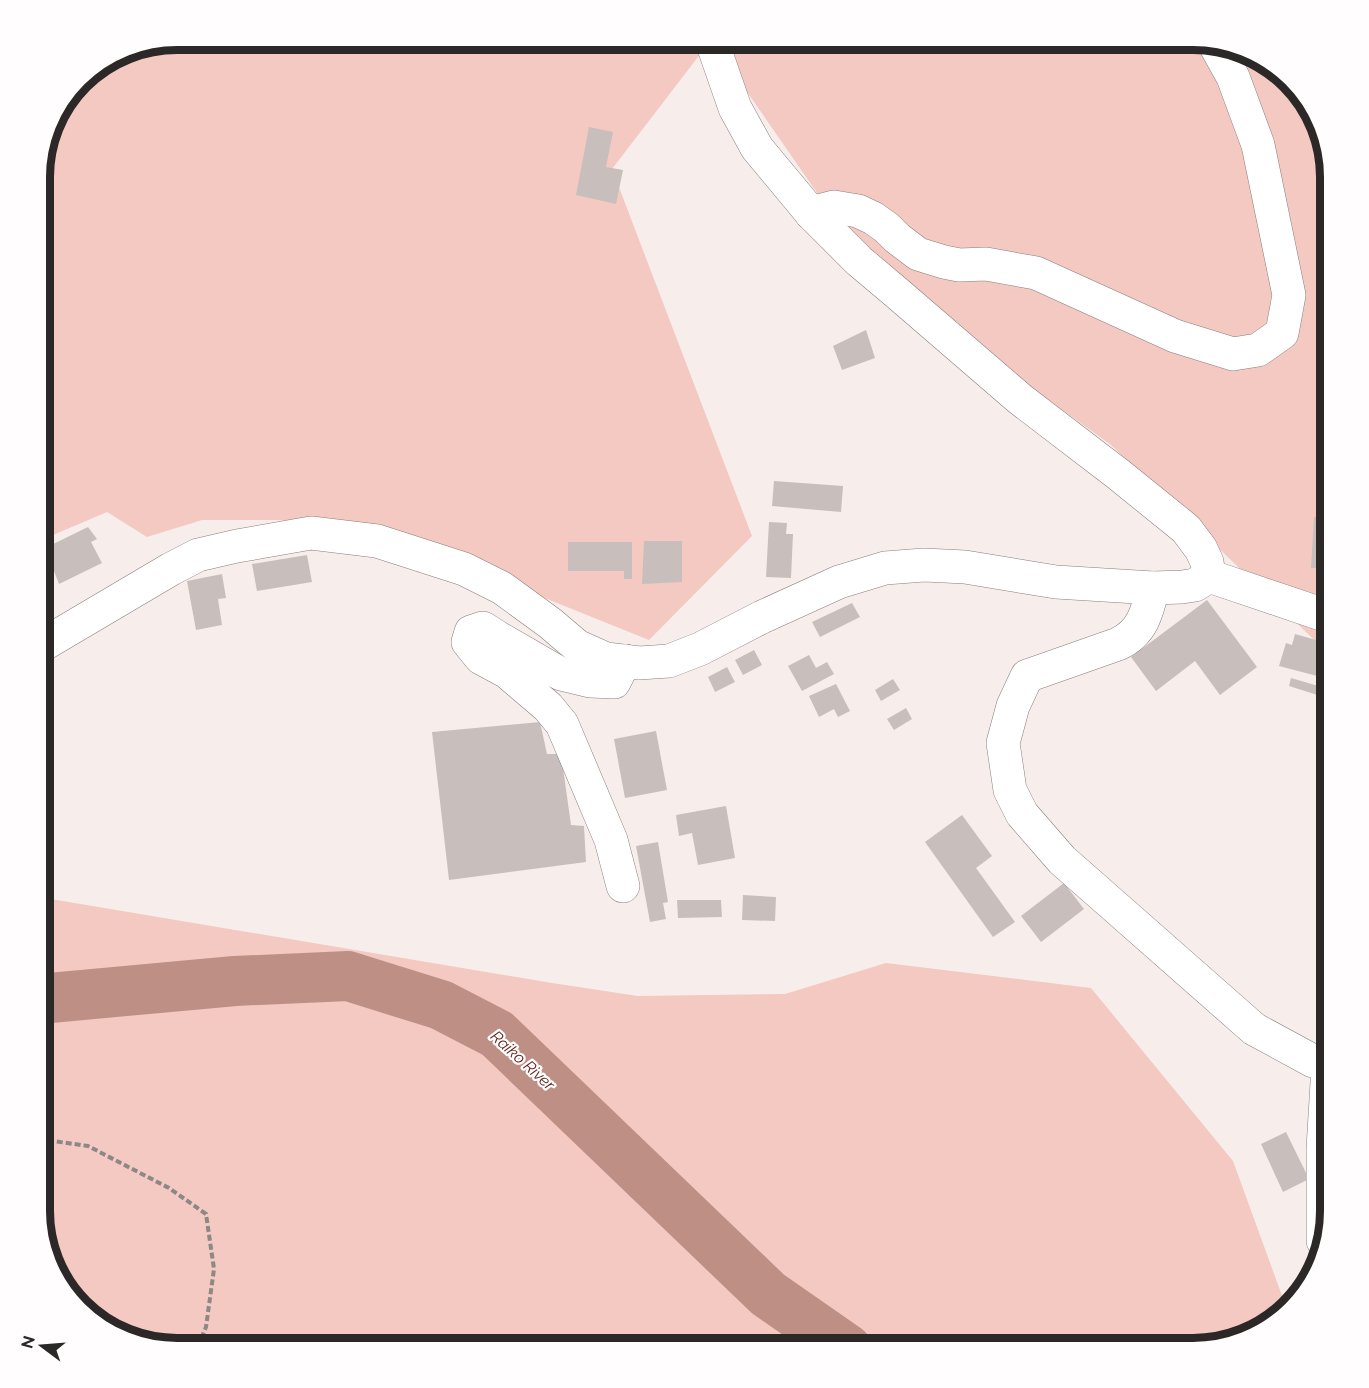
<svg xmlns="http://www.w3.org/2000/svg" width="1369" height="1388" viewBox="0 0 1369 1388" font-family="Raleway,sans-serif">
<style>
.green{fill:#f3c9c1}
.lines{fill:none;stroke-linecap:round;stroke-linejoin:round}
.river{stroke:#be8f85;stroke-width:50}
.building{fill:#c8bfbd}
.minor-casing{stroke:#877f7d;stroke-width:34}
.path{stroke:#8d8785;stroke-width:4;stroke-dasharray:6 3;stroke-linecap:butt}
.minor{stroke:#fff;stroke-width:33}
.labels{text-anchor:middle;stroke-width:4.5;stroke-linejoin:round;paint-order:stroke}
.water-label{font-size:16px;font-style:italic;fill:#61251c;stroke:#fffdfd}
.rim{fill:none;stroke:#2c2827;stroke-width:8}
</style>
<rect width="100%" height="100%" fill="#f7eeec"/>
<g class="green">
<polygon points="177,39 1201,39 1254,53 1296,86 1323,132 1330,176 1330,655 1111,445 872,272 711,40 612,169 752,536 649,640 373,529 279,520 202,520 147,537 107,512 39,541 39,167 53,116 86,73 124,49"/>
<polygon points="39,897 552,983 638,996 785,994 886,963 1091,988 1233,1161 1285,1304 1281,1316 1237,1342 1193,1349 177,1349 116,1335 73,1302 49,1264 39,1212"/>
</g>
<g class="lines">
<polyline class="river" points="39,999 235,981 348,976 441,1005 497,1034 768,1294 847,1349"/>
</g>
<g class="building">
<polygon points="589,127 613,132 606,167 623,170 616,204 576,195"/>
<polygon points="866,330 875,358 842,370 833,346"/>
<polygon points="774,481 843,486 841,512 772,506"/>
<polygon points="1314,517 1330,517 1330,568 1311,568"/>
<polygon points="769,522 787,523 786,534 793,534 791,578 766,577"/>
<polygon points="88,527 97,539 91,542 102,563 59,584 45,548"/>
<polygon points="644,541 682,541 682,582 642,584"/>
<polygon points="568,542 632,542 632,579 624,579 624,571 568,571"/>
<polygon points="307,555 312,582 257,591 252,564"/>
<polygon points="222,574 226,598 218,599 222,625 196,630 187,581"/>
<polygon points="1207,600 1257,667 1220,695 1195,661 1156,691 1131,657"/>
<polygon points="852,603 860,617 820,637 812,622"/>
<polygon points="1295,634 1330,644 1330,667 1324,666 1321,677 1279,666 1286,643 1292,645"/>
<polygon points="754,650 762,665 743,675 735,660"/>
<polygon points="809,655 816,668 827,662 834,674 802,691 788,666"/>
<polygon points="727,667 735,682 715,692 708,677"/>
<polygon points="1327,670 1330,671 1330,699 1289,686 1291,678 1322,687"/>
<polygon points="893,679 900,690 881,701 875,690"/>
<polygon points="836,684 850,711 838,717 834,709 819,717 809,696"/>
<polygon points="906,708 912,719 894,730 887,719"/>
<polygon points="540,722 547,754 561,754 571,825 584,826 586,862 449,880 432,732"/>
<polygon points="656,731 667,790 625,798 614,739"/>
<polygon points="1330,773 1330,802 1327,801 1326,774"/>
<polygon points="726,806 735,858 698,865 692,833 679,836 676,815"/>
<polygon points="962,815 992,856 976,868 1015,922 993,937 925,842"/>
<polygon points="658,842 668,902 663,903 666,919 650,922 636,846"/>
<polygon points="1064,883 1084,909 1041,942 1021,916"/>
<polygon points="743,895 776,897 775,921 742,920"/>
<polygon points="677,900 721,900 722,917 678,918"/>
<polygon points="1286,1132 1309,1179 1283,1192 1261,1144"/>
</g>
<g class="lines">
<defs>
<g id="minor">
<polyline points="711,39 735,108 757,148 811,213 859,261 897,293 1020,399 1118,474 1186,529 1201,549 1207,562 1209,576"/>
<polyline points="811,213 834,207 858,211 873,218 887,228 897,238 918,254 944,262 959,265 986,264 1036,273 1175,336 1233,354 1258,350 1282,333 1289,295 1258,145 1233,77 1214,43"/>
<path d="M1153 588C1147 613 1142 633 1118 644L1027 676 1013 706 1003 743 1010 790 1022 814 1062 860 1254 1029 1313 1061 1330 1066"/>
<polyline points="39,647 171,569 198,555 237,546 311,533 377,541 464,569 502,588 550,623 577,646 606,659 639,663 669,661 700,649 762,617 839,582 885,568 924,565 965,567 1056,582 1153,588 1182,587 1195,585 1209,576 1330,617"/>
<polyline points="623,886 611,840 562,724 548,707 507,672 481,658 468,642 471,632 483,628 497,637 561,674 590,681 614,682 625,661"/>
<polyline points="1323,1241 1323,1149 1328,1066"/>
</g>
</defs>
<use href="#minor" class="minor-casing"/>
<polyline class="path" points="39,1139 88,1146 169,1188 206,1214 214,1269 206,1327 197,1349"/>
<use href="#minor" class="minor"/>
</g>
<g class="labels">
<g class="water-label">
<text transform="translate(523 1060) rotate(42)" y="6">Raiko River</text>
</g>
</g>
<path d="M0 0H1369V1388H0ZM177 50H1193A127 127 0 0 1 1320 177V1211A127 127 0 0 1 1193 1338H177A127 127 0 0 1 50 1211V177A127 127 0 0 1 177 50Z" fill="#fffdfd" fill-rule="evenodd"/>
<path class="rim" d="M177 50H1193A127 127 0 0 1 1320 177V1211A127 127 0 0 1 1193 1338H177A127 127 0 0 1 50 1211V177A127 127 0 0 1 177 50Z"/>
<g transform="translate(42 1346) rotate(286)" stroke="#fffdfd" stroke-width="4.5" paint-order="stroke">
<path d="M0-4.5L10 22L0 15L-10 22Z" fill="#2c2827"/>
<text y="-9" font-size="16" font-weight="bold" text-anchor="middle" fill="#2c2827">N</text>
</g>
</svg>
